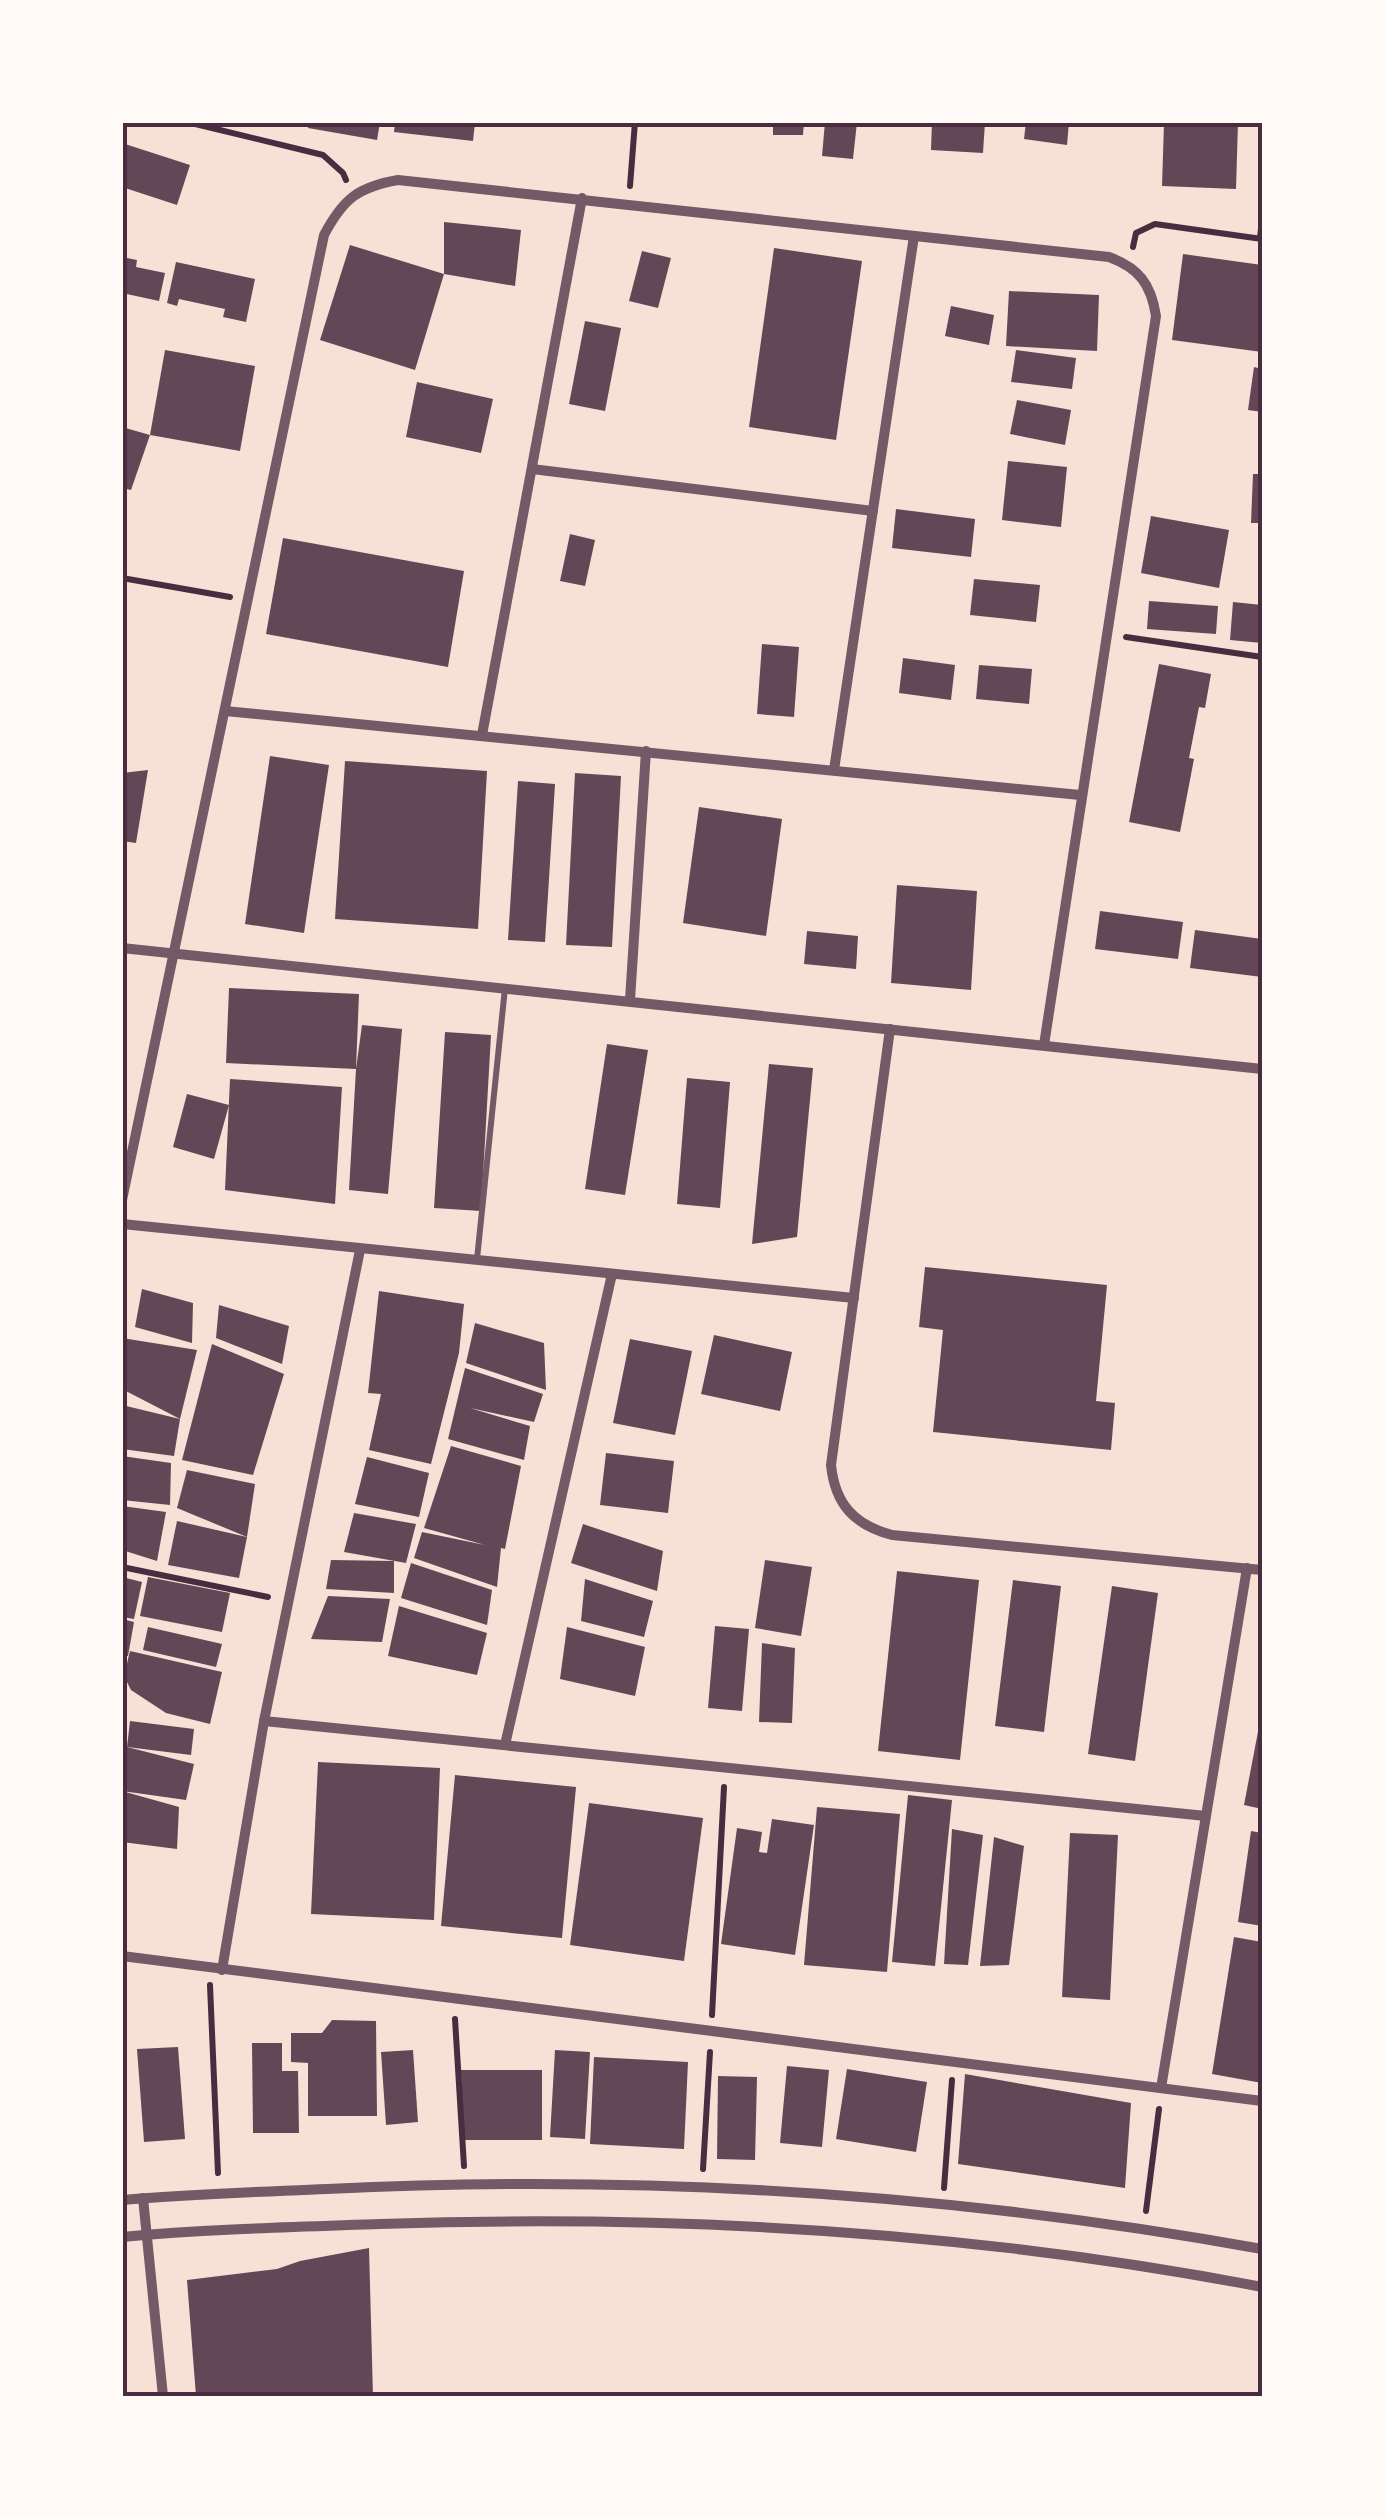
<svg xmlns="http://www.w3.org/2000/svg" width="1385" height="2519" viewBox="0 0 1385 2519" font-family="Inter,sans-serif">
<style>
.building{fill:#644757}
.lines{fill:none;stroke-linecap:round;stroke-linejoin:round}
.path{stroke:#4a2c40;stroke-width:6}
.service{stroke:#755966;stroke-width:6}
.minor{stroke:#755966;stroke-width:10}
.neatline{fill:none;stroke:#4a2c40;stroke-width:4}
</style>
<rect width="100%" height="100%" fill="#f7e1d7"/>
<g class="building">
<polygon points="309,122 380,122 377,140 308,128"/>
<polygon points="395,122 475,122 473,141 394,132"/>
<polygon points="773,122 804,122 803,135 773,135"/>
<polygon points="825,122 857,122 853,159 822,156"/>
<polygon points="932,122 985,122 983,153 931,150"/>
<polygon points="1026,122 1069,122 1067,145 1024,139"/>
<polygon points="1164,122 1238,122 1236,189 1162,186"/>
<polygon points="125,144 190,165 177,205 122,187"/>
<polygon points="444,222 521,230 515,286 444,274 415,370 320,340 350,245 444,274"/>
<polygon points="774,248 862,261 836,440 749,427"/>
<polygon points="642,251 671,258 658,308 629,301"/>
<polygon points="1183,254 1262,265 1262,352 1172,340"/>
<polygon points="122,257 137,260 136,267 165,273 159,301 122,293"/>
<polygon points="176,262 255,279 246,322 223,317 225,309 179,299 177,306 167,303"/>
<polygon points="1009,291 1099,295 1097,351 1006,346"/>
<polygon points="951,306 994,315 989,345 945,336"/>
<polygon points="585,321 621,328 605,411 569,404"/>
<polygon points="165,350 255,366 240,451 150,435"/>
<polygon points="1016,350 1076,358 1072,389 1011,382"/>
<polygon points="1254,367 1262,369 1262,412 1248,410"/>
<polygon points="417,382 493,399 481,453 406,437"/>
<polygon points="1017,400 1071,410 1065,445 1010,434"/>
<polygon points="122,427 150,435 131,490 122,488"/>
<polygon points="1008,461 1067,467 1061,527 1002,520"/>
<polygon points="1253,474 1262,474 1262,523 1251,523"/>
<polygon points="896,509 975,519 971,557 892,548"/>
<polygon points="1151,516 1229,530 1219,588 1141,573"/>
<polygon points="570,534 595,540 585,586 560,581"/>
<polygon points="283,538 464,571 448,667 266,634"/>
<polygon points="974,579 1040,585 1036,622 970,615"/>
<polygon points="1149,601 1218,606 1216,634 1147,629"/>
<polygon points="1233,602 1262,605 1262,643 1230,640"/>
<polygon points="762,644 799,647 794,717 757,714"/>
<polygon points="903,658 955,665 951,700 899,693"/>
<polygon points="1159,664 1211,674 1205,708 1199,707 1189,758 1194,759 1180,832 1129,822"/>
<polygon points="979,665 1032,669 1029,704 976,699"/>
<polygon points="270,756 329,765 304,933 245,924"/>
<polygon points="345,761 487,771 478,929 335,919"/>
<polygon points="148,770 136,843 122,841 122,773"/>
<polygon points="575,773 621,776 612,947 566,945"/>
<polygon points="518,781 555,784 545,942 508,940"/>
<polygon points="699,807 782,819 766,936 683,923"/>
<polygon points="897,885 977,891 971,990 891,983"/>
<polygon points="1100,911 1183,922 1178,959 1095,949"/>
<polygon points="1195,930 1262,939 1262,977 1190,968"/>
<polygon points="807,931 858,936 856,969 804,964"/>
<polygon points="229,988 359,994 356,1069 362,1025 402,1029 388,1194 349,1190 356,1069 226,1063"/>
<polygon points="445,1032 491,1035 481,1211 434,1208"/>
<polygon points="607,1044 648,1050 625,1195 585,1189"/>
<polygon points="769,1064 813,1068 797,1237 752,1244"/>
<polygon points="687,1078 730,1082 720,1208 677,1204"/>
<polygon points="230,1079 342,1087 335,1204 225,1190"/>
<polygon points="187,1094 229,1105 214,1159 173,1147"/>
<polygon points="925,1267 1107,1285 1096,1401 1115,1403 1111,1450 933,1432 943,1330 919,1327"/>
<polygon points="142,1289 193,1303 192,1343 135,1327"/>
<polygon points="379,1291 464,1304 459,1353 431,1464 369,1450 381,1394 368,1393"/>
<polygon points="219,1305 289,1326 282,1364 216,1338"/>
<polygon points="475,1323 544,1343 546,1390 466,1363"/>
<polygon points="714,1335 792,1352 780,1411 701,1394"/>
<polygon points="122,1338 197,1350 180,1419 122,1389"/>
<polygon points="630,1339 692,1351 675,1435 613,1423"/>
<polygon points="212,1344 284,1374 253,1475 182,1460"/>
<polygon points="465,1368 543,1394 534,1422 470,1408 530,1426 524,1460 448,1439"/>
<polygon points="122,1405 180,1419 174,1456 122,1449"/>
<polygon points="451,1446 521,1466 505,1549 501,1548 497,1587 414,1558 422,1532 485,1545 424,1528"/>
<polygon points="606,1453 674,1461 668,1513 600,1505"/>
<polygon points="122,1456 171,1463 170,1505 122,1500"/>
<polygon points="367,1457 429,1473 419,1517 355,1504"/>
<polygon points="187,1470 255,1484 247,1537 177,1508"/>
<polygon points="122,1506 166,1512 157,1561 122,1550"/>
<polygon points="354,1513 416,1524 406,1563 344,1552"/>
<polygon points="177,1521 247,1537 239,1578 168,1565"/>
<polygon points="583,1524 663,1551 657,1591 571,1563"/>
<polygon points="331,1560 394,1561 394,1593 326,1589"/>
<polygon points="765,1560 812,1567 801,1636 755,1628"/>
<polygon points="411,1563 492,1590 487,1625 401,1598"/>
<polygon points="897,1571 979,1580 960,1760 878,1751"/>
<polygon points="122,1577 142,1582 134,1619 122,1617"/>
<polygon points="148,1577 230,1593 222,1632 140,1616"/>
<polygon points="585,1579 653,1601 644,1637 581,1621"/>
<polygon points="1013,1580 1061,1586 1044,1732 995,1726"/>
<polygon points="1112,1586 1158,1593 1135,1761 1088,1754"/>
<polygon points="328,1596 390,1599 382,1642 311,1639"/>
<polygon points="399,1606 487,1633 477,1675 388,1656"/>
<polygon points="122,1619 134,1622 128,1656 122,1655"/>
<polygon points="715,1626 749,1629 742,1711 708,1708"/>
<polygon points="148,1627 222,1644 216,1667 143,1650"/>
<polygon points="567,1627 645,1647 635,1696 560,1679"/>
<polygon points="762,1643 795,1648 792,1723 759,1722"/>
<polygon points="130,1651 222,1672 210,1724 166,1713 131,1690 124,1676"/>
<polygon points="1261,1716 1262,1716 1262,1809 1244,1805"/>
<polygon points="130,1721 194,1729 191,1755 127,1747"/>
<polygon points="127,1747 194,1764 186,1800 122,1791 122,1765"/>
<polygon points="318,1762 440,1768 434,1920 311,1914"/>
<polygon points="455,1775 576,1787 562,1938 441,1926"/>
<polygon points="122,1791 179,1807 177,1849 122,1842"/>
<polygon points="908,1795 952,1800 935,1966 892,1962"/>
<polygon points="589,1803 703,1818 684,1961 570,1945"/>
<polygon points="817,1807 900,1814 887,1972 804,1965"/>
<polygon points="772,1819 814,1825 795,1955 721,1944 737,1828 762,1832 759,1852 767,1853"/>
<polygon points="952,1829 983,1835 968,1965 944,1964"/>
<polygon points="1251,1831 1262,1833 1262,1926 1238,1922"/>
<polygon points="1070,1833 1118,1835 1110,2000 1062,1997"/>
<polygon points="994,1837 1024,1846 1009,1965 980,1966"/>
<polygon points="1234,1937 1262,1942 1262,2083 1212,2074"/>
<polygon points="332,2020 376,2021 377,2116 308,2116 308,2063 291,2062 291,2033 322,2033"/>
<polygon points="252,2043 282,2043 282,2071 298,2071 299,2133 253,2133"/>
<polygon points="178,2047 185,2139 144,2142 137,2049"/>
<polygon points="413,2050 418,2122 386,2125 381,2052"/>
<polygon points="555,2050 590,2052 585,2139 550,2137"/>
<polygon points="594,2057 688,2062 684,2149 590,2144"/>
<polygon points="787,2066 829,2070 822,2147 780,2143"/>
<polygon points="847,2069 927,2082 916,2152 836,2139"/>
<polygon points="461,2070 542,2070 542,2140 462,2140"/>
<polygon points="965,2074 1131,2103 1125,2188 958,2164"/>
<polygon points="718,2076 757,2077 755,2160 717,2159"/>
<polygon points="369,2248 373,2396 196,2396 187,2280 277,2269 300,2261"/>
</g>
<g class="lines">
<g class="path">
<polyline points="187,122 323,155 343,173 346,180"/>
<polyline points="630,186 635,122"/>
<polyline points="1260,238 1262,219"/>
<polyline points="1133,247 1136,233 1155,224 1262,239"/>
<polyline points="122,578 230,597"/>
<polyline points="1126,637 1262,657"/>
<polyline points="122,1567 268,1597"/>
<polyline points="210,1985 218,2173"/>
<polyline points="712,2015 724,1787"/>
<polyline points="455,2019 464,2166"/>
<polyline points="703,2169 710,2052"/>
<polyline points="944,2188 952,2080"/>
<polyline points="1146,2211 1159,2109"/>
</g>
<polyline class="service" points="477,1259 505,988"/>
<g class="minor">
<polyline points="532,469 873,511"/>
<polyline points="225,711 1080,795"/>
<polyline points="482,735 582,198"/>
<polyline points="834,770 914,236"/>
<polyline points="122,948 1262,1069"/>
<polyline points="630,1000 646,751"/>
<path d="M890 1029 831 1465C835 1504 854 1525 892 1535L1262 1570"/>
<path d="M122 1200 324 235C343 199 358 187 398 180L1109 257C1139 268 1151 284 1156 316L1044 1045"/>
<polyline points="122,1224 854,1298"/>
<polyline points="264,1721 1206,1816"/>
<polyline points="505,1745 612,1274"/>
<polyline points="122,1956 1262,2101"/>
<polyline points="222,1970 264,1721 360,1250"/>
<polyline points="1161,2088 1247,1568"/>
<polyline points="143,2198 163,2396"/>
<path d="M122 2200C190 2194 259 2192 327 2189 640 2174 954 2193 1262 2249"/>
<path d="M122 2237C208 2229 294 2227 380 2224 676 2214 971 2231 1262 2287"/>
</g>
</g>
<rect width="1385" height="2519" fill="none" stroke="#fffaf5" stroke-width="250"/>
<rect x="125" y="125" width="1135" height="2269" class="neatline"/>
</svg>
